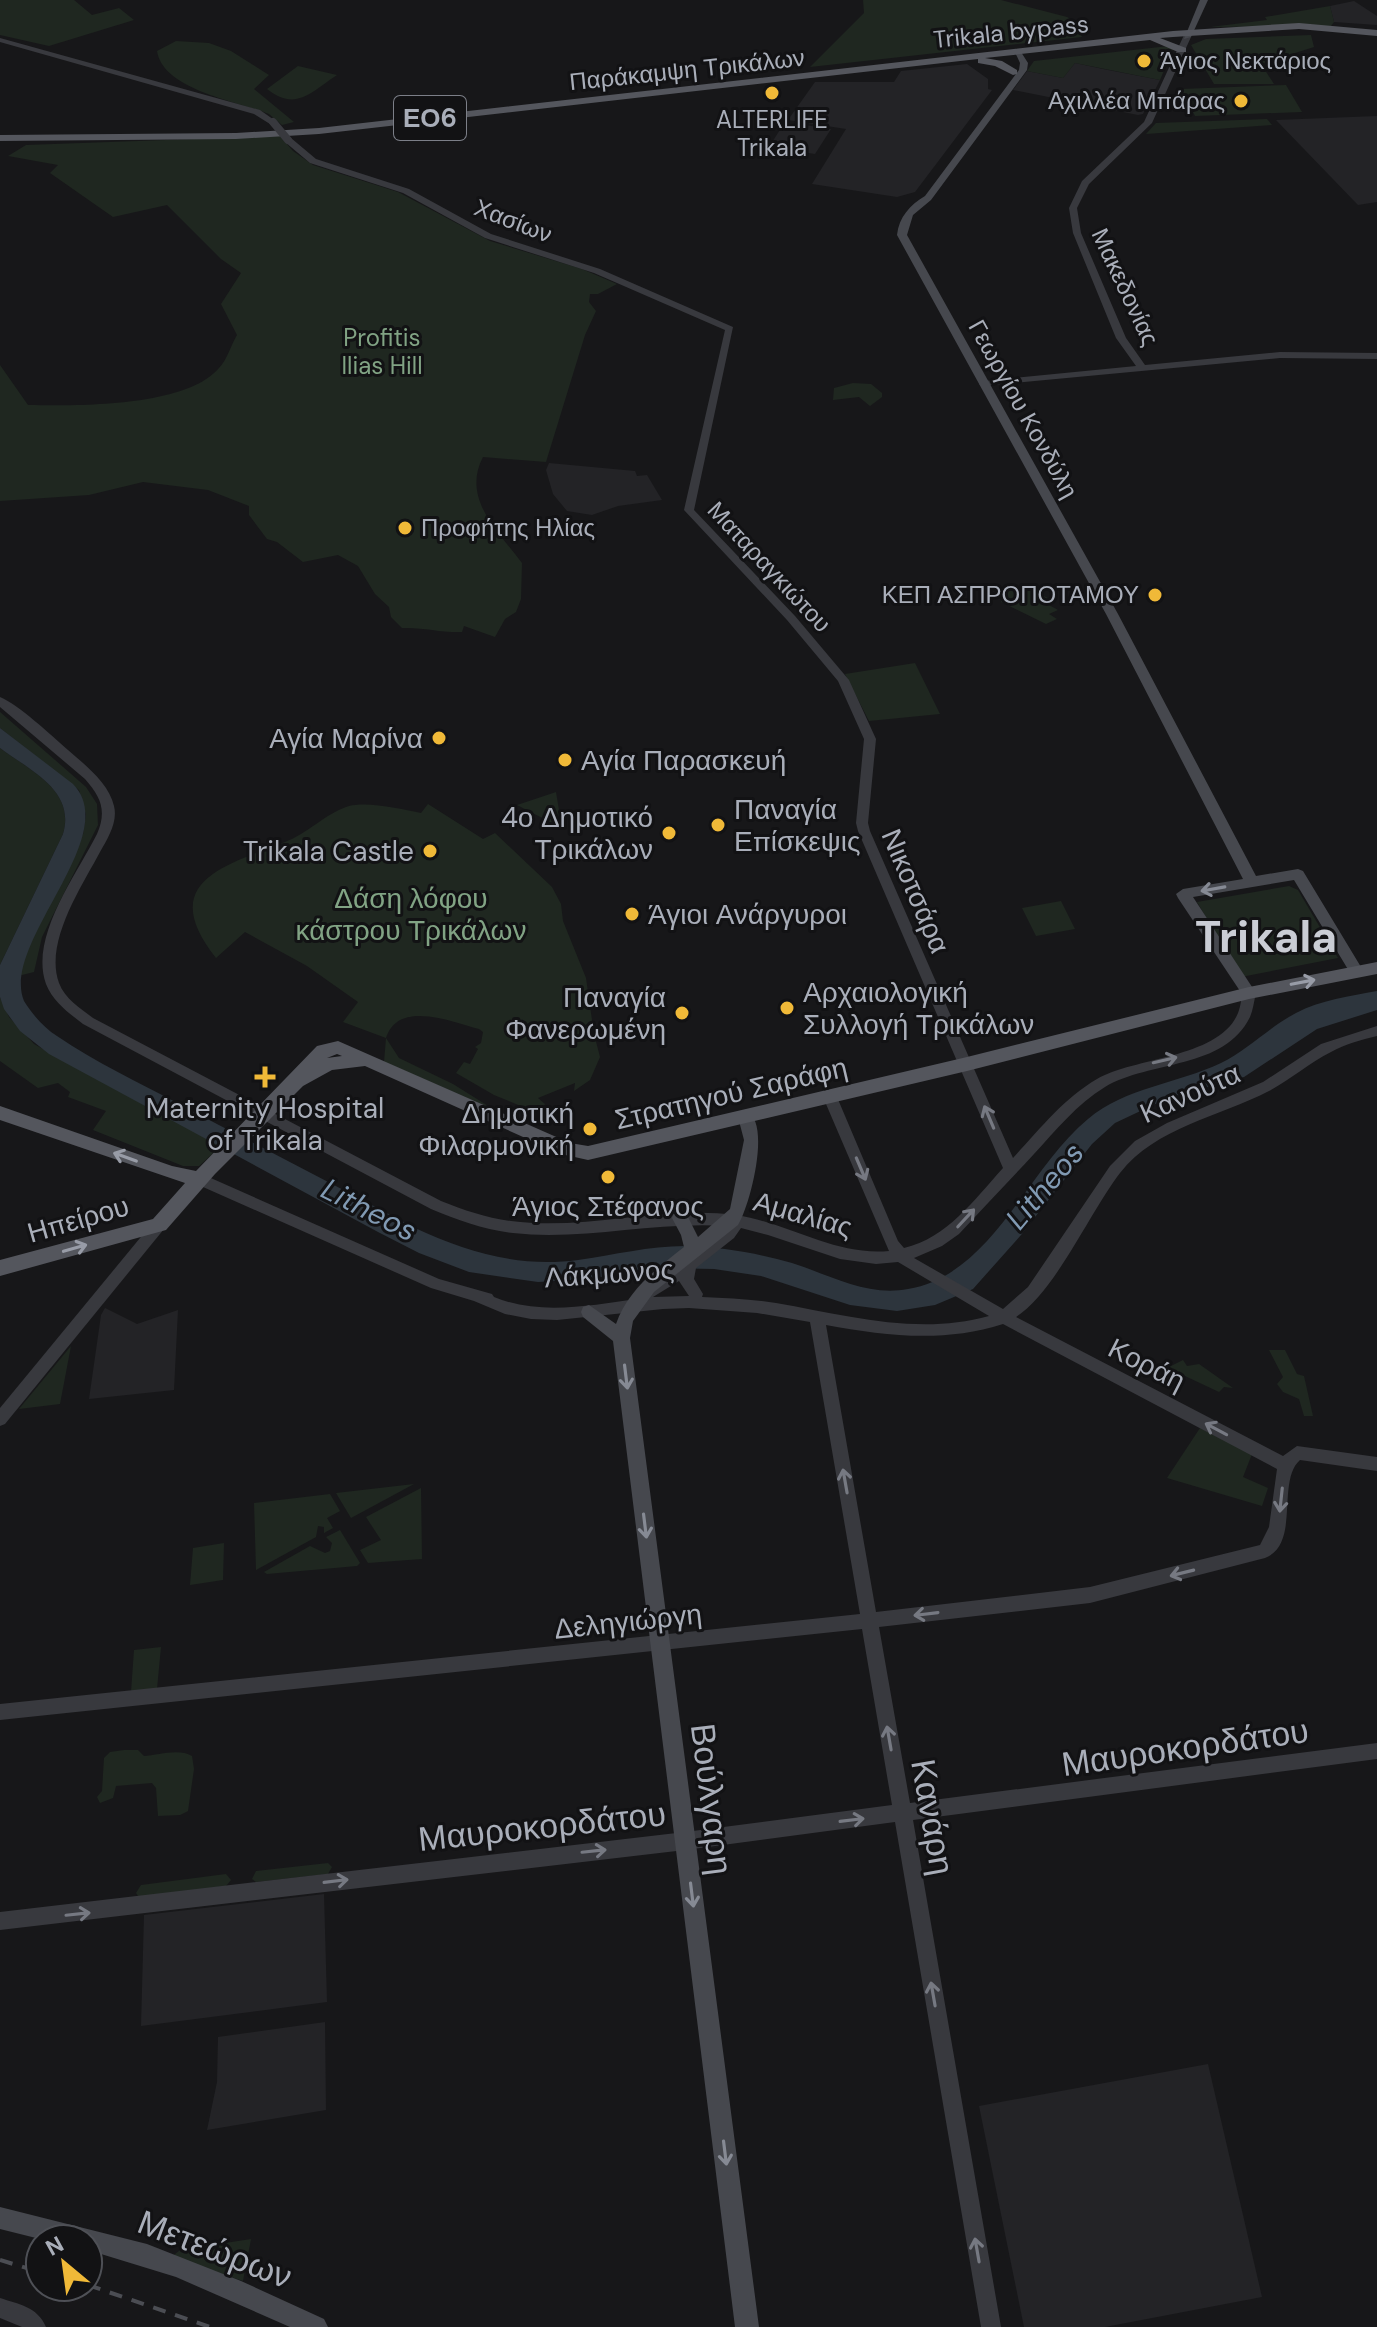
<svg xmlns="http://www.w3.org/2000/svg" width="1377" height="2327" viewBox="0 0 1377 2327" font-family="'DM Sans',sans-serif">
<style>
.built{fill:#232326}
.green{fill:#1f2720}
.water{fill:#2d353d}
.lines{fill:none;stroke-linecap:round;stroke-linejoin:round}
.tertiary{fill:#38393e;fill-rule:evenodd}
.secondary{fill:#46484e;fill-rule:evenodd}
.primary{fill:#54565d;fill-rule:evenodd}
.rail{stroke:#4b4d53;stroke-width:4;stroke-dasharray:13 10;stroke-linecap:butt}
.tertiary-bridge{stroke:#38393e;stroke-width:8}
.oneway{stroke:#868a94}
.oneway2{stroke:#989ca7}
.oneway3{stroke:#767982}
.poi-dot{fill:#f0b938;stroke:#121214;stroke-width:3}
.labels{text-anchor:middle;stroke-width:6;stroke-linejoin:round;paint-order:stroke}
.far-street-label{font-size:24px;fill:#a9aeb9;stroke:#121214}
.far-poi-label{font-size:24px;fill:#a9aeb9;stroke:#121214;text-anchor:start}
.far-park-label{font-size:24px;fill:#81a384;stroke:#121214}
.shield{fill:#121214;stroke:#7c7f88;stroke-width:2}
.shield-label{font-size:26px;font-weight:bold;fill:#a9aeb9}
.poi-label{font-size:28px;fill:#a9aeb9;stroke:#121214;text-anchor:end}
.street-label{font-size:28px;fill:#a9aeb9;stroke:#121214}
.park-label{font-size:28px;fill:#81a384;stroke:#121214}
.water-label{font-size:30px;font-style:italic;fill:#819ab3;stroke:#121214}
.near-street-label{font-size:34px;fill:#a9aeb9;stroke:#121214}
.town-label{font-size:44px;font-weight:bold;fill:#cacdd5;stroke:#121214}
</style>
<rect width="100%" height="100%" fill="#171719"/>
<g class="built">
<polygon points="1354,1 1377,16 1377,25 1334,22 1330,6"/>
<polygon points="1075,63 1103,69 1160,80 1143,114 1138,115 1013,90 1027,71 1063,78"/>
<polygon points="967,64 988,79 988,89 992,90 915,192 897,197 812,184 846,129 788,120 815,82 894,82 901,71"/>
<polygon points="1377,116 1377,202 1358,205 1276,120"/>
<polygon points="785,122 831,129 815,154 769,147"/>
<polygon points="549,463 635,471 637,476 647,475 662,500 618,506 592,515 567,511 553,494 546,470"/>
<polygon points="105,1308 137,1324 178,1310 174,1390 89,1399 101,1315"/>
<polygon points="324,1894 327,2002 141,2026 144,1915"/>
<polygon points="325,2022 326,2110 207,2130 217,2082 218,2037"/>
<polygon points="1208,2064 1262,2297 1105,2327 1024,2327 979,2106"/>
</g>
<g class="green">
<polygon points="0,0 74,0 92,15 119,8 134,20 49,46 0,35"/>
<polygon points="863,0 1001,0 1067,17 1074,21 1082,37 810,67 864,13"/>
<polygon points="1330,6 1334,22 1331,26 1210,27 1267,20 1265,17"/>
<polygon points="1311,35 1314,47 1261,64 1274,84 1214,84 1191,45 1206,39"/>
<path d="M176 41 209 43 231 51 269 75 254 89 294 122 282 125 269 114C237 101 163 90 157 51Z"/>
<polygon points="1169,46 1173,49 1160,80 1075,63 1063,78 1027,71 1034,61"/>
<path d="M298 66 337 75C311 92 296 112 267 89Z"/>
<polygon points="1286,85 1302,112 1195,116 1181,89"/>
<polygon points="1267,119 1272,125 1146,134 1156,123"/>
<path d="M280 136 293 151 313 165 398 192 490 241 582 269 617 284 598 294H590L589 302 596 311 585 335 546 462 483 457C461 499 499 532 522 563L521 599 516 612 505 619 495 637 464 626 462 632C442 633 423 627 402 628L391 617 389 607 375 594 358 566 338 555 303 562 277 542 267 539 249 515V506L208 490 143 482 89 495 0 501V365L28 405C77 406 186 407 219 368 227 360 231 345 237 335L221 304 241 273 221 259 167 205 113 217 50 173 58 165 8 156 26 145Z"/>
<polygon points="853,383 871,384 882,393 882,397 870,406 859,397 833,400 834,388"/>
<polygon points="1041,586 1038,593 1050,599 1049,605 1058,610 1049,614 1057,619 1046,624 1001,602 1000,591"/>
<polygon points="915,663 940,714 869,721 845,674"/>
<polygon points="0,712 86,787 97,804 98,825 42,937 34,972 18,976 26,951 83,834 86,815 79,790 0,728"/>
<path d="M0 748C29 770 76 790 63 834L0 965Z"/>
<polygon points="556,792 559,810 565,823 552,823 517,805"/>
<path d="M428 804 483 839 495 833 552 887 561 904 563 921 586 978 594 1034 600 1057 590 1080 574 1091 575 1083 538 1098 545 1104 540 1114 494 1095 456 1073 464 1062 470 1064 478 1049 475 1047 481 1043 483 1032 479 1029C451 1022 399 999 386 1038L399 1058 453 1084 493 1109 384 1062 386 1038 343 1022 358 1002 307 966 245 932 216 958C156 882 224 866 285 842 307 834 326 813 349 806 367 801 403 809 421 813Z"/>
<polygon points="1289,886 1298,890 1338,958 1241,977 1197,902"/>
<polygon points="1061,901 1075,929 1036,936 1022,908"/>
<polygon points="0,997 9,1017 34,1044 221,1146 199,1166 183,1166 93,1130 106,1111 68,1097 70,1092 58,1083 38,1088 0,1061"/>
<polygon points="71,1346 60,1404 19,1409"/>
<polygon points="1269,1350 1285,1350 1297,1374 1304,1376 1313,1416 1304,1416 1299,1399 1283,1392 1277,1384 1283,1377"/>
<polygon points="1183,1360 1187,1366 1199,1364 1233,1388 1224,1387 1219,1392 1185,1376 1176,1379 1165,1369"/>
<polygon points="1200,1428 1252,1454 1243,1477 1268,1488 1262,1506 1167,1478"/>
<polygon points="414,1484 351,1518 336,1493"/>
<polygon points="421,1488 422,1559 368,1563 360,1550 381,1540 366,1517"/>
<polygon points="330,1494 340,1511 327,1518 333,1528 324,1533 324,1527 318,1526 316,1537 256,1570 254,1503"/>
<polygon points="340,1530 360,1563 357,1566 267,1574 264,1572 310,1546 325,1553 330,1551 332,1543 326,1537"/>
<polygon points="224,1543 223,1580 190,1585 193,1548"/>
<polygon points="161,1647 157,1689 131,1692 134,1650"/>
<path d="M124 1750H138L144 1756C158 1755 179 1748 192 1756L194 1769 188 1811 180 1815 158 1816 156 1788 152 1783 116 1786 113 1798 100 1803 97 1797 102 1791 104 1758 110 1752Z"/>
<polygon points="328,1863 332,1867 328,1874 256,1882 252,1879 256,1871"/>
<polygon points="226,1874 231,1880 226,1886 139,1897 136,1893 141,1885"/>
<polygon points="251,2239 243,2281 177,2259 174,2255 180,2250"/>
</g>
<path class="water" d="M0 728 73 784C124 836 0 943 24 1001 32 1014 44 1028 57 1036 95 1062 138 1082 179 1104 257 1145 336 1186 415 1228 467 1252 519 1268 578 1260 614 1255 649 1246 685 1246 722 1247 757 1253 792 1263 830 1275 867 1297 908 1289 992 1275 1027 1169 1088 1119 1126 1087 1177 1084 1221 1063 1248 1050 1269 1027 1296 1013 1320 1000 1351 996 1377 991V1010L1317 1029 1244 1077 1168 1098 1115 1123 1092 1144 1021 1235 973 1289 935 1305 897 1311 850 1305 761 1276 714 1269 662 1268 587 1279 538 1282 469 1272 419 1253 378 1232 49 1054 20 1031 4 1009 0 997V965L63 834C76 790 29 770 0 748Z"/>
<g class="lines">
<g class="tertiary">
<polygon points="1184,35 1191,37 1152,123 1089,184 1077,208 1081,233 1126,338 1145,365 1280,352 1377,353 1377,359 1280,358 981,386 979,384 984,381 1136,366 1116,338 1073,233 1069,208 1082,181 1144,122"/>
<polygon points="0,38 260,110 277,122 270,124 254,114 0,42"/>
<path d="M285 138H291L316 159 409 189 491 234 600 269 733 327 694 510 795 616 849 680 876 739 868 823 870 831 1013 1158C1039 1130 1064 1098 1097 1079 1135 1057 1220 1058 1238 1013 1241 1006 1241 997 1244 990L1249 988 1256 993C1254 1001 1253 1010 1250 1017 1224 1070 1150 1060 1105 1087 1077 1104 1056 1130 1034 1154 1009 1181 984 1207 959 1234L942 1246 914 1258 1003 1309 1028 1287 1110 1166 1135 1141 1167 1123 1263 1082 1321 1044 1377 1026V1036C1361 1040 1345 1044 1331 1052 1309 1063 1290 1080 1269 1091 1219 1117 1156 1127 1120 1173 1090 1212 1055 1292 1016 1317L1283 1456 1297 1446 1377 1457V1471L1300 1460C1276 1481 1301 1544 1265 1558L1090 1603 879 1627 910 1803 1377 1743V1759L913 1820 1001 2327H981L895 1822 685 1850 0 1930V1912L685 1832 892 1805 862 1629 0 1720V1704L860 1614 810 1322 757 1313 689 1308 663 1309 557 1320 531 1319 505 1314 474 1301 431 1288 194 1183 192 1179 194 1175H204L439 1279 492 1294 494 1297C540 1316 591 1305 638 1299L637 1295 639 1291 657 1282 727 1226C654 1221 583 1241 513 1233 484 1230 458 1220 431 1209L83 1024C69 1013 53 1002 46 984 29 937 77 874 97 834 107 811 101 797 85 779L0 707V697C19 705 51 735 68 750 84 764 109 783 114 806 118 822 108 838 100 852 82 886 44 942 59 983 65 999 80 1008 93 1018L441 1201C464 1210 486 1218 511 1221 586 1231 661 1205 736 1215 789 1223 834 1256 889 1251L823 1097 830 1092 837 1097 898 1241 904 1248C947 1238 974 1200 1003 1168L858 831 856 823 864 739 838 681 787 620 684 510 725 330 594 273 485 238 403 193 310 163 285 142ZM741 1228 768 1235 840 1259 876 1264 898 1262 989 1316C918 1336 846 1315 776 1303 751 1299 727 1298 702 1297L703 1294 694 1279 696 1268 734 1238ZM679 1281 689 1296 653 1297ZM1003 1324 1277 1469 1269 1527 1260 1545 1090 1587 876 1612 826 1325C886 1336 944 1343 1003 1324Z"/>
<polygon points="159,1219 164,1221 166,1225 164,1229 5,1424 0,1426 0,1408 154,1221"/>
<path d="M0 2298C18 2304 38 2307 46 2327H22L0 2318Z"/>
</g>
<g class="secondary">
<polygon points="1200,0 1208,0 1191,37 1184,39"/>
<path d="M1014 50 1021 52 1028 63 1027 70 931 200 913 215 907 235 1118 614 1256 876 1298 869 1303 871 1364 972 1362 976H1352L1294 880 1193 897 1256 993 1254 997H1244L1178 898 1176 894 1183 889 1243 879 1106 614 897 235C899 217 910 205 925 196L1019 70 1020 63Z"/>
<path d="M746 1111C772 1121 750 1206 738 1225L654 1292 633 1321 630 1338 759 2327H735L613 1341 583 1317 581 1312 583 1307 589 1305 616 1324C627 1291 657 1268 684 1247L681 1235 672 1218 674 1213H686L698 1237 730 1209 744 1140 738 1117Z"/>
<polygon points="0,2207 147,2244 241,2281 324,2319 328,2327 290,2327 176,2277 88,2250 88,2239 40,2239 0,2229"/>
</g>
<g class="primary">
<polygon points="1299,23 1377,30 1377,36 1299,29 1173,37 1160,38 1186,48 1186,52 1178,52 1150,40 985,58 1002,61 1017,70 1017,74 1013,75 995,66 978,63 978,59 319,134 236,139 0,141 0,135 236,133 319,128 1173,31"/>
<path d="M1377 962V974L1249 999 967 1071 588 1160 561 1154 365 1066 332 1070 303 1086 215 1174 166 1230 0 1276V1260L153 1219 185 1183 0 1120V1106L172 1166 196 1171 317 1046 338 1041 570 1143 588 1146 967 1057 1249 987ZM337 1054 342 1056 327 1058Z"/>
</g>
<g class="rail">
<polyline points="0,2260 40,2272"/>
<polyline points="88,2285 210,2327"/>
</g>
<polyline class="tertiary-bridge" points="273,122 288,140"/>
</g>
<defs><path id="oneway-shaft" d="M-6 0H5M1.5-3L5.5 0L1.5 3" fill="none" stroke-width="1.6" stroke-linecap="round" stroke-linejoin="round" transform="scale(2)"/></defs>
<g class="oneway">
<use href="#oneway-shaft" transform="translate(1213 889) rotate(170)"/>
<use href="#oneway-shaft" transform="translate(626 1377) rotate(83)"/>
<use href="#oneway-shaft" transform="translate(645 1526) rotate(83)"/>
<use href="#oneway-shaft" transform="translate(692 1895) rotate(83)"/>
<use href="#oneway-shaft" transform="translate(725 2153) rotate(83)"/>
</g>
<g class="oneway2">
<use href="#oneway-shaft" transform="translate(1303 982) rotate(-11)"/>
<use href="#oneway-shaft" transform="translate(125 1157) rotate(-160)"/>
<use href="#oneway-shaft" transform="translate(75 1248) rotate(-16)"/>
</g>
<g class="oneway3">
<use href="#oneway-shaft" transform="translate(1165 1060) rotate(-13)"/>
<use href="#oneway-shaft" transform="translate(989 1117) rotate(-113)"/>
<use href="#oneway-shaft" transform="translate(861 1169) rotate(67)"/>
<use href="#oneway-shaft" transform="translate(966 1218) rotate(-47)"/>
<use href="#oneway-shaft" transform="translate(1216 1429) rotate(-152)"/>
<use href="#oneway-shaft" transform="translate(845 1481) rotate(-100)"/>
<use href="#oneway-shaft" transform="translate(1281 1500) rotate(96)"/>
<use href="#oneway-shaft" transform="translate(1182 1573) rotate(166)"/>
<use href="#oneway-shaft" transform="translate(926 1614) rotate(173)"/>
<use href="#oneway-shaft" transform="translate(889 1738) rotate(-100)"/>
<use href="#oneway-shaft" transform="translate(852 1820) rotate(-7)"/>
<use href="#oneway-shaft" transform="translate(594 1851) rotate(-6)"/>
<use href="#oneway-shaft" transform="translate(336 1881) rotate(-7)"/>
<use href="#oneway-shaft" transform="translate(78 1914) rotate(-6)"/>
<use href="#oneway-shaft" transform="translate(933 1994) rotate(-100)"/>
<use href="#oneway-shaft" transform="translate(977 2250) rotate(-100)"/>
</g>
<g class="poi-dot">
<circle cx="1144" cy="61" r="8"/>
<circle cx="772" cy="93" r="8"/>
<circle cx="1241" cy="101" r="8"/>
<circle cx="405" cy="528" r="8"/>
<circle cx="1155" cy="595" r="8"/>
<circle cx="439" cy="738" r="8"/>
<circle cx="565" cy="760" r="8"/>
<circle cx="718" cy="825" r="8"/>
<circle cx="669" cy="833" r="8"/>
<circle cx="430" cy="851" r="8"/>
<circle cx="632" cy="914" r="8"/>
<circle cx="787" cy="1008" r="8"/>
<circle cx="682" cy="1013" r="8"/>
<path d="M261 1065h8v8h8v8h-8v8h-8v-8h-8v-8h8z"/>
<circle cx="590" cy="1129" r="8"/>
<circle cx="608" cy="1177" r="8"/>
</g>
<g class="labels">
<g class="far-street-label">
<text transform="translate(1011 32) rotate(-6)" y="8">Trikala bypass</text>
<text transform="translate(687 70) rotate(-6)" y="8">Παράκαμψη Τρικάλων</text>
<text transform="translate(513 221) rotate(21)" y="8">Χασίων</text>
<text transform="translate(1125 287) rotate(65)" y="8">Μακεδονίας</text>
<text transform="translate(1023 409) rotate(61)" y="8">Γεωργίου Κονδύλη</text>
<text transform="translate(769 567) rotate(47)" y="8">Ματαραγκιώτου</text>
</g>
<g class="far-poi-label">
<text x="1160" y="69">Άγιος Νεκτάριος</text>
<text x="1225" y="109" text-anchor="end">Αχιλλέα Μπάρας</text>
<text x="772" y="128" text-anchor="middle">ALTERLIFE<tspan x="772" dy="28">Trikala</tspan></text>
<text x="421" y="536">Προφήτης Ηλίας</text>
<text x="1139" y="603" text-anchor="end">ΚΕΠ ΑΣΠΡΟΠΟΤΑΜΟΥ</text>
</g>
<g class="far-park-label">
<text x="382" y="346">Profitis<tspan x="382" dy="28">Ilias Hill</tspan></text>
</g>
<rect class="shield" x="394" y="96" width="72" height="44" rx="6"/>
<g class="shield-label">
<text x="430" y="127">ΕΟ6</text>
</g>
<g class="poi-label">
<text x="423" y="748">Αγία Μαρίνα</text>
<text x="581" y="770" text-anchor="start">Αγία Παρασκευή</text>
<text x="734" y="819" text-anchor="start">Παναγία<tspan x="734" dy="32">Επίσκεψις</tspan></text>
<text x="653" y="827">4ο Δημοτικό<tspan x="653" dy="32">Τρικάλων</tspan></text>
<text x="414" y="861">Trikala Castle</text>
<text x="648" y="924" text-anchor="start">Άγιοι Ανάργυροι</text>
<text x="803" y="1002" text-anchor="start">Αρχαιολογική<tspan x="803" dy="32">Συλλογή Τρικάλων</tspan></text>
<text x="666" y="1007">Παναγία<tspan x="666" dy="32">Φανερωμένη</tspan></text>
<text x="265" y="1118" text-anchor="middle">Maternity Hospital<tspan x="265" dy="32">of Trikala</tspan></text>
<text x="574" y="1123">Δημοτική<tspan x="574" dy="32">Φιλαρμονική</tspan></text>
<text x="608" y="1216" text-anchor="middle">Άγιος Στέφανος</text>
</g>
<g class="street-label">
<text transform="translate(916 891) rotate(67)" y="10">Νικοτσάρα</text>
<text transform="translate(731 1093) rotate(-13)" y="10">Στρατηγού Σαράφη</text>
<text transform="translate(1190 1093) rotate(-24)" y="10">Κανούτα</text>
<text transform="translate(803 1214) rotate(16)" y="10">Αμαλίας</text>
<text transform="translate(78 1219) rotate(-16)" y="10">Ηπείρου</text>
<text transform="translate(609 1273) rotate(-4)" y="10">Λάκμωνος</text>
<text transform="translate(1147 1364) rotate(27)" y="10">Κοράη</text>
<text transform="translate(628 1621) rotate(-6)" y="10">Δεληγιώργη</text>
</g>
<g class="park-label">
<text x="411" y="908">Δάση λόφου<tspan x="411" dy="32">κάστρου Τρικάλων</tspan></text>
</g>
<g class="water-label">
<text transform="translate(1045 1186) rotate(-50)" y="10">Litheos</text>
<text transform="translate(369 1210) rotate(27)" y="10">Litheos</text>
</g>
<g class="near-street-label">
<text transform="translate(1185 1747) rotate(-8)" y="12">Μαυροκορδάτου</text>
<text transform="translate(712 1799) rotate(83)" y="12">Βούλγαρη</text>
<text transform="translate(933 1817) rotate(80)" y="12">Κανάρη</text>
<text transform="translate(542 1826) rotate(-6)" y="12">Μαυροκορδάτου</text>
<text transform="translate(215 2249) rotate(21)" y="12">Μετεώρων</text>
</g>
<g class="town-label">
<text x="1266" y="952">Trikala</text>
</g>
</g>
<g transform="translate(64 2263) rotate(331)"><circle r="38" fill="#121214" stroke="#4e5056" stroke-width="2"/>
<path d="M0-6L14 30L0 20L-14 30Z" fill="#f0b938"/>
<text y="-12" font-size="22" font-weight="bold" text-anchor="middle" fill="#a9aeb9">N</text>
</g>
</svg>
